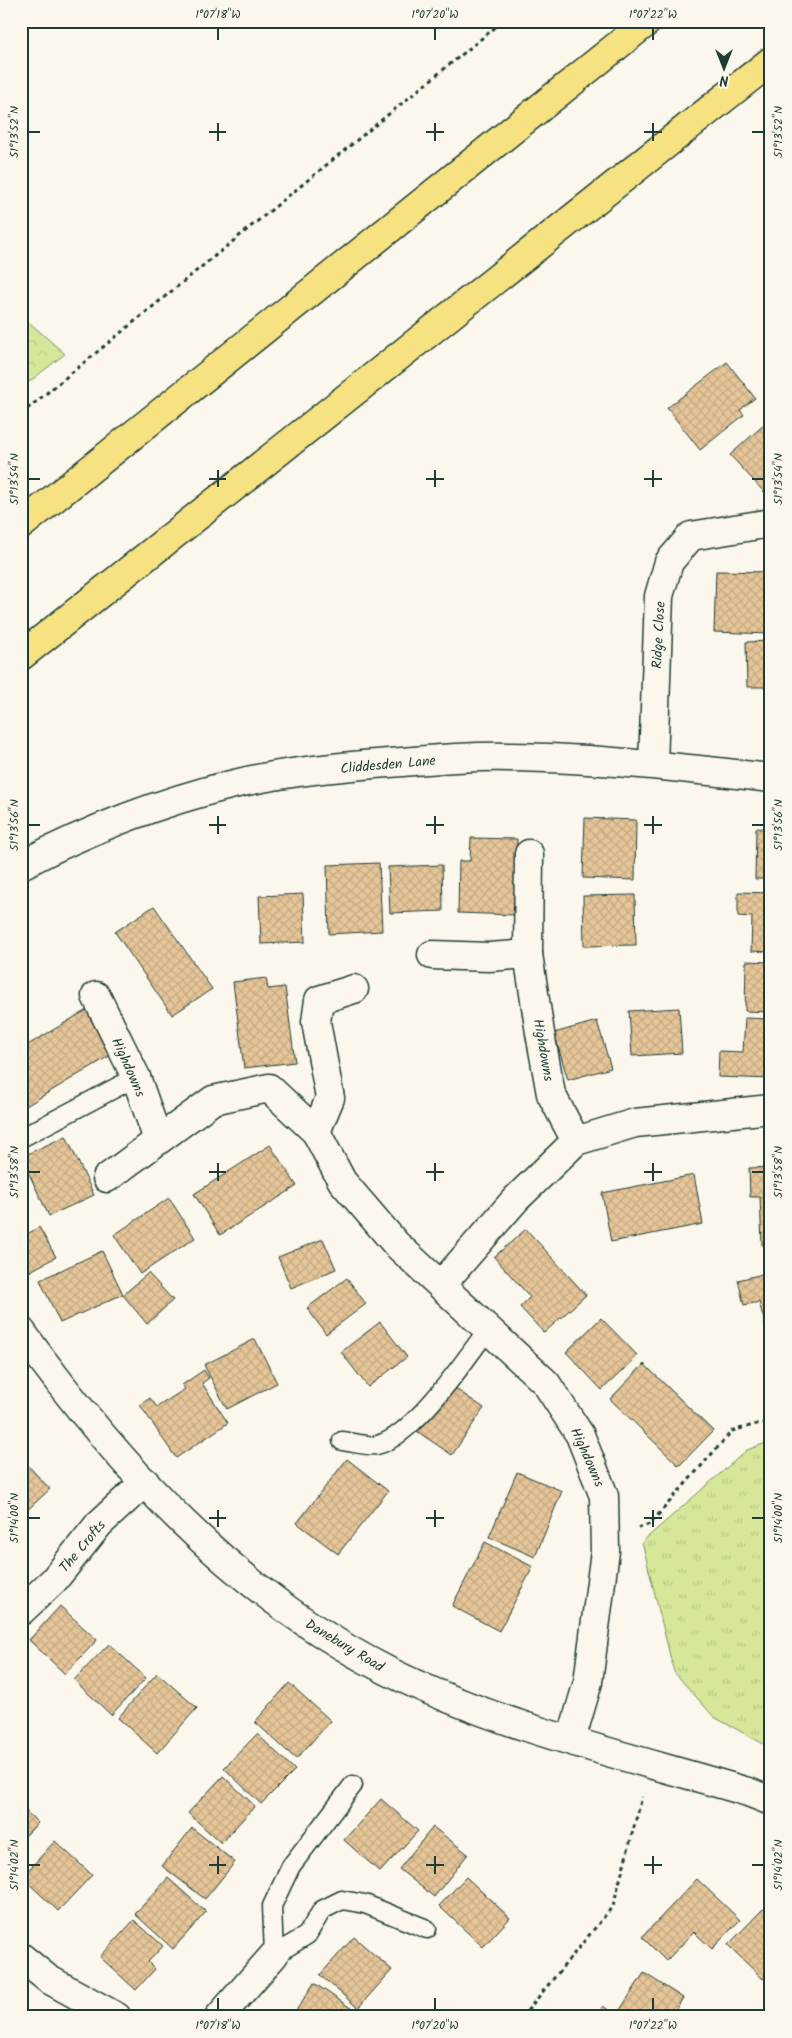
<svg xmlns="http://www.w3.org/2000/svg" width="792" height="2038" viewBox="0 0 792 2038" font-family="Kalam,sans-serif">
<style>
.grass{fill:url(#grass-tufts);stroke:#7a9267}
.forest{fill:url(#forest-crowns);stroke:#7a9267}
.building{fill:url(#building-cross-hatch);stroke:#1f3d34}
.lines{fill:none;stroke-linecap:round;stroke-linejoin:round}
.lane-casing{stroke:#1f3d34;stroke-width:21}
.street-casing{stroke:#1f3d34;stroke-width:31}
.secondary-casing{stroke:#1f3d34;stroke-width:31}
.highway-casing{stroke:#1f3d34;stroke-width:31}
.path{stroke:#1f3d34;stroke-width:3;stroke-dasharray:4 4;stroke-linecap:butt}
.lane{stroke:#fbf7ec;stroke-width:18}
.street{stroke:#fbf7ec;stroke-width:28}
.secondary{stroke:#fbf7ec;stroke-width:28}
.highway{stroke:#f7e281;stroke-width:28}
.ticks{fill:none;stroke:#1f3d34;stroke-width:2}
.labels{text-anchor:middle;stroke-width:5;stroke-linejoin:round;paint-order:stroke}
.street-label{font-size:14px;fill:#1f3d34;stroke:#fbf7ec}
.neatline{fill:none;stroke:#1f3d34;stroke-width:2}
.ticks-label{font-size:12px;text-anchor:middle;fill:#1f3d34}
</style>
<defs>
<pattern id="grass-tufts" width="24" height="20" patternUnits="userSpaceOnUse" patternTransform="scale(1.25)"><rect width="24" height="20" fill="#d6e79a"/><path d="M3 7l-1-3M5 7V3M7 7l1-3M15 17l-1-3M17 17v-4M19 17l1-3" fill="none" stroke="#b7c785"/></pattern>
<pattern id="forest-crowns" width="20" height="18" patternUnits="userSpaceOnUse" patternTransform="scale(1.25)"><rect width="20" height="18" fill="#d6e79a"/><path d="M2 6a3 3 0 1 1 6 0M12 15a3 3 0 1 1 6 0" fill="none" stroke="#b7c785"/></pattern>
<pattern id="building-cross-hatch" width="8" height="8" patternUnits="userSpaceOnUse" patternTransform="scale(1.25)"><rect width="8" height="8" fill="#e6c598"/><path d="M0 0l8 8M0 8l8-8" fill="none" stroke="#c5aa84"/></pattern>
</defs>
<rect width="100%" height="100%" fill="#fbf7ec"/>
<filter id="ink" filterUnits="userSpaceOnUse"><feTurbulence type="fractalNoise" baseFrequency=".02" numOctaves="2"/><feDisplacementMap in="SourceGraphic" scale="10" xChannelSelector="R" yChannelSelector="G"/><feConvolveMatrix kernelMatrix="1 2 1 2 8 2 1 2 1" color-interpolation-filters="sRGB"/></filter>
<g filter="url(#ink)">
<polygon class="grass" points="771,1441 771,1748 714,1717 674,1672 642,1542 747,1450"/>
<polygon class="forest" points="21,315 65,354 21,388"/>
<g class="building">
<polygon points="727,362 755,398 740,410 744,415 700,450 667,408"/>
<polygon points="767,422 771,426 771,490 766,494 730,455"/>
<polygon points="716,571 771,572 770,634 714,632"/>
<polygon points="771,641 771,687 747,687 746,642"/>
<polygon points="585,818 636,820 635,880 583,878"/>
<polygon points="756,828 771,829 771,879 755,879"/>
<polygon points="471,838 517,839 515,915 458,913 459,861 470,861"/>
<polygon points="379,863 382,931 329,934 327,865"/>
<polygon points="442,865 443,911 390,913 388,867"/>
<polygon points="738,892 771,893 771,952 751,951 752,917 738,916"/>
<polygon points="303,894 305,942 261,944 259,896"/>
<polygon points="635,895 636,945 584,946 583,896"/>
<polygon points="154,906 212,989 172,1015 115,932"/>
<polygon points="746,961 771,962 771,1012 745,1011"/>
<polygon points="266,978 268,989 285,987 295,1062 244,1068 233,982"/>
<polygon points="90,1008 116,1052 21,1109 21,1049"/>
<polygon points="679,1008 682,1053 632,1056 629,1011"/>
<polygon points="745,1018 771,1019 771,1079 718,1077 719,1051 743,1052"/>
<polygon points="597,1021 611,1068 568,1080 554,1033"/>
<polygon points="66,1136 94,1195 49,1216 21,1157"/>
<polygon points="270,1145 297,1186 220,1235 194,1194"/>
<polygon points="771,1167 771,1244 762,1245 760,1197 750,1197 749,1168"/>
<polygon points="694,1175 703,1224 611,1242 602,1193"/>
<polygon points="169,1198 195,1238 140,1274 114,1235"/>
<polygon points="39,1227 56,1257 25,1274 21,1267 21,1238"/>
<polygon points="526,1229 586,1295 544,1333 520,1307 530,1297 494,1257"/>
<polygon points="323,1239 336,1269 291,1288 278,1257"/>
<polygon points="102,1251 123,1294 60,1323 40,1280"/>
<polygon points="771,1272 771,1330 767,1331 759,1302 744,1305 738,1280"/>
<polygon points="148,1273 173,1300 147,1324 123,1295"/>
<polygon points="347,1278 366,1304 326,1334 307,1308"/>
<polygon points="601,1318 638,1356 602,1390 566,1352"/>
<polygon points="380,1322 407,1357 368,1387 341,1352"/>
<polygon points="255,1339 277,1383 227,1409 204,1365"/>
<polygon points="644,1364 713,1431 679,1466 610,1399"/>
<polygon points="204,1370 209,1378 202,1383 228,1423 176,1458 140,1405 150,1398 157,1407 185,1389 182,1385"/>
<polygon points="447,1383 484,1408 452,1455 415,1430"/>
<polygon points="21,1458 50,1489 21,1516"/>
<polygon points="347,1459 388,1491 338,1554 297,1523"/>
<polygon points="517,1472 562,1491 535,1557 489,1537"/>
<polygon points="485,1542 533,1567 499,1631 452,1606"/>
<polygon points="60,1606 97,1640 65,1674 29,1640"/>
<polygon points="109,1644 146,1678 111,1715 74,1680"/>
<polygon points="157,1673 197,1708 157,1753 118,1718"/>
<polygon points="289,1683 331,1721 296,1759 255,1722"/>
<polygon points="257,1734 295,1770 261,1804 224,1768"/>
<polygon points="223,1776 255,1806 221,1843 188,1813"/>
<polygon points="381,1799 418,1831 380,1872 344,1840"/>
<polygon points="21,1806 38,1823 21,1840"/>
<polygon points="433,1827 468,1854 434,1897 399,1869"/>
<polygon points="192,1828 235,1862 205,1899 162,1866"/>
<polygon points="55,1841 92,1875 58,1911 22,1877"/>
<polygon points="466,1877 510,1918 483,1947 439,1906"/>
<polygon points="168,1878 206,1912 173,1949 135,1914"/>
<polygon points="697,1879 740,1920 712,1949 694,1932 666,1961 642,1937"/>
<polygon points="763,1909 771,1916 771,1972 763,1979 728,1945"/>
<polygon points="134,1920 163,1946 148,1962 155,1969 136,1990 100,1957"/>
<polygon points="354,1937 392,1970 358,2008 320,1975"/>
<polygon points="644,1973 683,1998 671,2017 625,2017 618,2013"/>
<polygon points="314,1983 358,2013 356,2017 292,2017"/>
<polygon points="603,2006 618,2017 595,2017"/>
</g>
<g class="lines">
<defs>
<g id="lane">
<polyline points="21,1138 136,1077"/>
<path d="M342 1441C353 1442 367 1447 377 1445 413 1437 466 1359 488 1329"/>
<polyline points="353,1785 291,1866 272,1906 274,1955 307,1935 322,1910 342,1900 365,1904 427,1929"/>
</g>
<g id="street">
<polyline points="653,764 659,596 669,562 691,536 771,523"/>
<polyline points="529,854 528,954 540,1033 551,1094 576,1141"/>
<polyline points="432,955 489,957 528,954"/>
<polyline points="96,996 136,1077 158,1140"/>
<polyline points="316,1132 330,1098 316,1022 319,1000 354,989"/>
<polyline points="107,1178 213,1100 269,1088 316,1132 342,1181 396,1244 546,1383 580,1435 604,1496 605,1551 588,1682 571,1740"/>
<polyline points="441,1285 516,1199 576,1141 635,1123 771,1109"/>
<path d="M21 1331C118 1466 236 1594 386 1670 499 1727 627 1756 748 1792L771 1801"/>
<polyline points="21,1611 54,1580 99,1524 145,1482"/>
<polyline points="21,1957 48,1979 117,2017"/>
<polyline points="219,2017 274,1955"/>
</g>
<path id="secondary" d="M21 865C88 830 160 802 234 784 288 771 346 766 402 762 437 759 474 756 509 757 597 758 684 768 771 778"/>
<g id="highway">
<polyline points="21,525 648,21"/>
<polyline points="21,656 771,61"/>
</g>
</defs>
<use href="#lane" class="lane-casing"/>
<use href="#street" class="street-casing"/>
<use href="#secondary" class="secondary-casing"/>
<use href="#highway" class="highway-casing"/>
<g class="path">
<polyline points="21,414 503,21"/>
<polyline points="638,1528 650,1524 732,1431 771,1420"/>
<polyline points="522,2017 613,1906 642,1797"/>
</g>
<use href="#lane" class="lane"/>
<use href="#street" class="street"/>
<use href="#secondary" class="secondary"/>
<use href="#highway" class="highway"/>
</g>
</g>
<path class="ticks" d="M218 28V40M435 28V40M653 28V40M218 123V141M435 123V141M653 123V141M28 132H40M209 132H226M426 132H444M644 132H662M752 132H764M218 470V487M435 470V487M653 470V487M28 479H40M209 479H226M426 479H444M644 479H662M752 479H764M218 816V834M435 816V834M653 816V834M28 825H40M209 825H226M426 825H444M644 825H662M752 825H764M218 1163V1181M435 1163V1181M653 1163V1181M28 1172H40M209 1172H226M426 1172H444M644 1172H662M752 1172H764M218 1510V1527M435 1510V1527M653 1510V1527M28 1518H40M209 1518H226M426 1518H444M644 1518H662M752 1518H764M218 1856V1874M435 1856V1874M653 1856V1874M28 1865H40M209 1865H226M426 1865H444M644 1865H662M752 1865H764M218 1998V2010M435 1998V2010M653 1998V2010"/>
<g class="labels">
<g class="street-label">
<text transform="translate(658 635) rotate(-87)" y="5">Ridge Close</text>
<text transform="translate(388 764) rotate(-5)" y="5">Cliddesden Lane</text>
<text transform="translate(544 1050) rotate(80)" y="5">Highdowns</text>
<text transform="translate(129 1067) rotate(66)" y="5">Highdowns</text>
<text transform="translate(588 1457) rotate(66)" y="5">Highdowns</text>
<text transform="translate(82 1546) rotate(-50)" y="5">The Crofts</text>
<text transform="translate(345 1645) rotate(31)" y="5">Danebury Road</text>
</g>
</g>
<rect width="792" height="2038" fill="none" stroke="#fbf7ec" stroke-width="55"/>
<g transform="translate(724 68) rotate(180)" stroke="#fbf7ec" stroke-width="4" paint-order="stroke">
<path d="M0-4L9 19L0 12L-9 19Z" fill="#1f3d34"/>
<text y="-8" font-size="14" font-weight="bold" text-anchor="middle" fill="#1f3d34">N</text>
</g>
<rect x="28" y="28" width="736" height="1982" class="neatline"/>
<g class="ticks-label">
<text x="218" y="18">1°07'18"W</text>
<text x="435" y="18">1°07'20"W</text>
<text x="653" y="18">1°07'22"W</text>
<text transform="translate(778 132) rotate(-90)" y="4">51°13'52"N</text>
<text transform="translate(14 132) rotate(-90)" y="4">51°13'52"N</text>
<text transform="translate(778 479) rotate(-90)" y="4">51°13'54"N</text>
<text transform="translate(14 479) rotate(-90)" y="4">51°13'54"N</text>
<text transform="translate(778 825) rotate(-90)" y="4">51°13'56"N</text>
<text transform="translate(14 825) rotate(-90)" y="4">51°13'56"N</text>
<text transform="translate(14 1172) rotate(-90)" y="4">51°13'58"N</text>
<text transform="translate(778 1172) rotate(-90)" y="4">51°13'58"N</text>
<text transform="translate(778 1518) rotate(-90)" y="4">51°14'00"N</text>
<text transform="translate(14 1518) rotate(-90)" y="4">51°14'00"N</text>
<text transform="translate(14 1865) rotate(-90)" y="4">51°14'02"N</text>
<text transform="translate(778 1865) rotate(-90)" y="4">51°14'02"N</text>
<text x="218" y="2029">1°07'18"W</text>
<text x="435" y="2029">1°07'20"W</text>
<text x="653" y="2029">1°07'22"W</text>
</g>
</svg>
